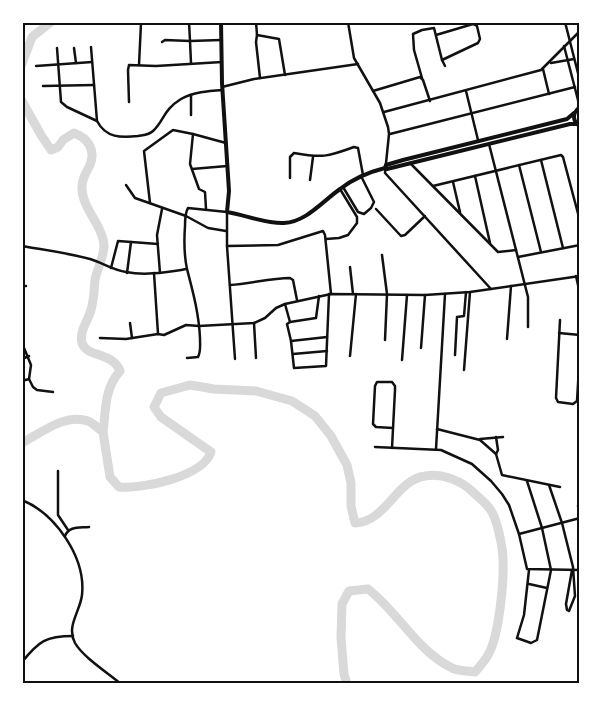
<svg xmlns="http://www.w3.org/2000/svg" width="602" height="706" viewBox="0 0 602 706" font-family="'Zilla Slab',serif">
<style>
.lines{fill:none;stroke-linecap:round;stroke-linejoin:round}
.river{stroke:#d9d9d9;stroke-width:9}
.minor{stroke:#111;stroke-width:2.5}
.secondary{stroke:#111;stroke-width:4}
.neatline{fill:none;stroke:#111;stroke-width:2}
</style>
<rect width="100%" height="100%" fill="#fff"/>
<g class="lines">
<g class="river">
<polyline points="22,64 32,37 51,22"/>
<path d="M22 101 41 135 51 150 58 147 63 140 74 133C88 138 96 150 90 165 86 173 82 178 82 187 81 208 104 226 104 247 103 259 97 269 95 280 94 290 94 300 91 310 88 321 79 331 82 343 87 358 112 351 120 371 104 389 106 410 103 432"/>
<path d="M22 443C41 433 65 413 88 421 93 423 99 429 103 432L110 477 119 487C142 489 203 477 211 452L161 417 154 407 161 393 190 385 214 389 256 391 292 401 315 416 331 436 347 465 351 483V506L355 523C386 522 396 480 425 476 443 473 462 481 474 493 479 498 486 503 490 509 497 518 503 548 503 560 504 581 499 635 489 653 486 660 480 666 475 672 468 671 459 671 452 668 417 651 398 612 368 589L349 591 342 604 341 638 344 674 347 684"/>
</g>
<g class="minor">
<polyline points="256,22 257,35 279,39 285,75"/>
<polyline points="348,22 354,58 380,103 388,127 389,134 385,173 491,289"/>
<polyline points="565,22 580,81"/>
<polyline points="22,23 27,22"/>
<polyline points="257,35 256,42 260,78"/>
<polyline points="162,42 165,40 190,41 189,22"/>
<polyline points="564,46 578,100 579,107"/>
<path d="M91 47 97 121C106 138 121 138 138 136 143 135 149 135 153 131 164 121 163 110 181 99 193 92 208 91 223 90"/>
<polyline points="57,48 61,102 67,107 97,121"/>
<polyline points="74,48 76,63"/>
<polyline points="442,60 445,66"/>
<polyline points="191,63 190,41 221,40"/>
<polyline points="551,63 574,59"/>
<polyline points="139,65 141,23 172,22"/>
<polyline points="36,66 92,62"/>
<polyline points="543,69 549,94"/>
<polyline points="422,78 414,50 413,34 422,30 434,28 442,60 478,43 480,39 477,26 473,24 436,35"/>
<polyline points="43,86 94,85"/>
<polyline points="222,87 254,79 358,64"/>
<polyline points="373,91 420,77 423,80 430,101"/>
<polyline points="466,91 478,140"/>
<polyline points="191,95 191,115"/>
<polyline points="129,102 128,70 129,65 156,66 222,62"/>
<polyline points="384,112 541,70 580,31"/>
<polyline points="390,134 575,87"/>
<polyline points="489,144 528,297 528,327"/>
<polyline points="541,160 563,248"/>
<polyline points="411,164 498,252 516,250"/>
<polyline points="519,165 541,252"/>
<polyline points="192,169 227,166"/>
<polyline points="475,176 490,243"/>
<path d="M290 178V157L294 153C322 158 327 157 354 147L358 148 363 175"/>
<polyline points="310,180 313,157"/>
<polyline points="453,182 460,212"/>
<polyline points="126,185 135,198 186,216 208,228 226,231"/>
<polyline points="433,186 561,155 563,157 580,221"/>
<polyline points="343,187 358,212 364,214 371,208 374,202 361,176"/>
<polyline points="150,203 144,151 173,130 193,134"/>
<polyline points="206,209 205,192 199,189 190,164 193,134 226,143"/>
<polyline points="376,209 401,236 405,235 425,216"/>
<polyline points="326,239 339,238 348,235 357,223 357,217 340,189"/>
<path d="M22 246C45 250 68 253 90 259 103 263 113 270 126 272 146 276 167 272 187 269"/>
<polyline points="227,246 278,245 323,231 325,235 331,294"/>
<polyline points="382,255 387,294 385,340"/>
<polyline points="518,257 580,245"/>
<polyline points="350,267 353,294"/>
<polyline points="111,268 118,241 158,244"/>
<polyline points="127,273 131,242"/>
<polyline points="154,273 158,334"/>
<polyline points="160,273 157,235 162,209"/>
<polyline points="576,276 580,294"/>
<path d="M230 285C250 284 270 278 290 278L293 280 297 300"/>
<polyline points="22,286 26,286"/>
<polyline points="285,304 290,322 287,324 291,341 294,368 326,366 329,294"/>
<polyline points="560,320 556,398 558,402 573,404 577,401 580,350"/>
<polyline points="290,322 316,318 319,296"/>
<polyline points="130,323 132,338"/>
<polyline points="254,323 256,358"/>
<polyline points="559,333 580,335"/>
<polyline points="100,338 126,339 158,334 164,335 186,325 199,326 254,323 265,318 276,308 285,304 331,294 425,295 470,292 580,276"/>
<polyline points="507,339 511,286"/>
<polyline points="291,341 327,337"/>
<polyline points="22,343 31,365 29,379 33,387 37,390 53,392"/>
<polyline points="421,348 425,295"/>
<polyline points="293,354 327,351"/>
<polyline points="455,355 457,317 464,316 466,292"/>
<polyline points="350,356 356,294"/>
<path d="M187 358 198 357C201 352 200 345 200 338 199 314 193 292 187 269 184 255 184 240 185 226 185 220 185 213 188 208L227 212V246L235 359"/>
<polyline points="22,359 29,356"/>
<polyline points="402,360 407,295"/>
<polyline points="464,370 470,292"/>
<polyline points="22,381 29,379"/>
<polyline points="437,429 480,440 496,454 502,475 560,487"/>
<polyline points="480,439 503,437"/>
<polyline points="375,447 441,450 472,464 491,481 502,494 509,505 519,534 527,569 580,570"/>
<polyline points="392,448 395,390 395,386 392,382 377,382 375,386 373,424 376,427 393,428"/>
<polyline points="436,449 445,294"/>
<polyline points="496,454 498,450 496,437"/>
<polyline points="58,471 58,515 68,530"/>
<polyline points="527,481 542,528 551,570 537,640 531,643 517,638 524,615 529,570"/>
<polyline points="549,485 562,523 573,567 575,596 569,611 567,610 566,604 572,570"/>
<path d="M22 500C56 514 86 558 82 595 80 612 66 626 75 643 83 657 108 673 121 684"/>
<polyline points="578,506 580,512"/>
<polyline points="519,534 580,518"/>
<path d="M65 536C69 526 79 528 89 527"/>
<polyline points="529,584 547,588"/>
<path d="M22 662C39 641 46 636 73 636"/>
</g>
<g class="secondary">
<path d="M221 22 222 83 229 191 227 212C245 215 267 224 284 223 306 222 323 201 340 189 353 179 369 172 385 168L386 165 403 160 567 119 574 113"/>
<path d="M580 107C572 113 572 121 580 126"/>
<polyline points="385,168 387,169 570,124 576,124"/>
</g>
</g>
<rect width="602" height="706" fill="none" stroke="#ffffff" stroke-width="48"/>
<rect x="24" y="24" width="554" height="658" class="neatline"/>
</svg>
